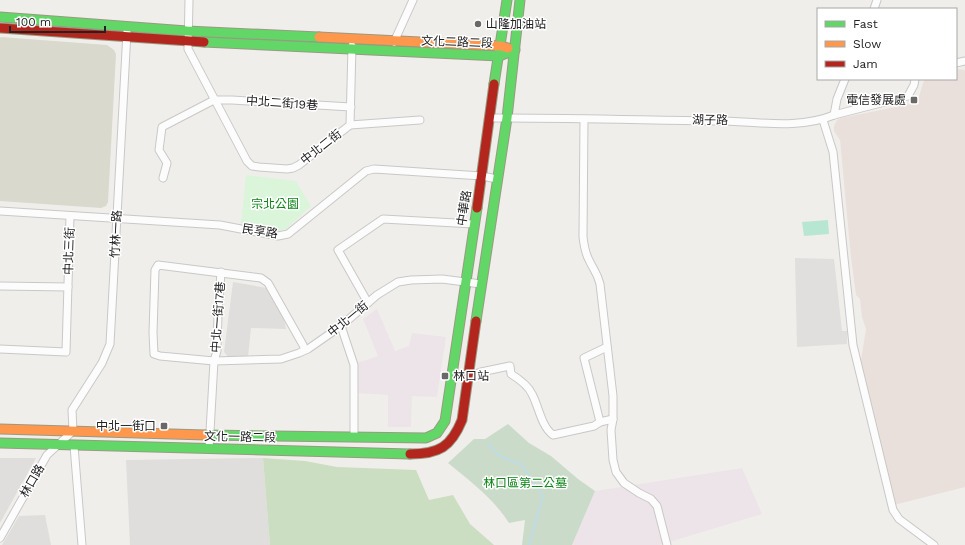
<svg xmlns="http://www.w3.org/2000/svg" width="965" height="545" viewBox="0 0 965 545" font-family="'Work Sans','Noto Sans TC',sans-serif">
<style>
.residential{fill:#dfdedc}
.industrial{fill:#ede4e9}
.military{fill:#eae0db}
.construction{fill:#d9d9cd}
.forest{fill:#cbdec1}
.cemetery{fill:#cadbca}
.park{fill:#daf5da}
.pitch{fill:#b7e6d2}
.parking{fill:#e0dfde}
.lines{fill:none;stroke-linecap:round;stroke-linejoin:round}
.stream{stroke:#bfdbe3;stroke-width:2}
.street-casing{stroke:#c9c8c7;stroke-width:9}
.fast-casing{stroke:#999a82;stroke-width:11}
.slow-casing{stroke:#999a82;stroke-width:11}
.jam-casing{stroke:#999a82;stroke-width:11}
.street{stroke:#fdfcfc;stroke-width:7}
.fast{stroke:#63d668;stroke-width:9}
.slow{stroke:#ff974d;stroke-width:9}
.jam{stroke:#b3261e;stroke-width:9}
.poi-dot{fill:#6a6968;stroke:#fff;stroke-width:1.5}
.labels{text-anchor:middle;stroke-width:3;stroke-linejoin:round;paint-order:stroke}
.poi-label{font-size:12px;fill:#222;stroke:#fff;text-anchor:start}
.street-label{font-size:12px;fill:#222;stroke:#fff}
.park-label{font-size:12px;fill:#0c8416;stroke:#fff}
</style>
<rect width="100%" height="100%" fill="#f0eeeb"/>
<g class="residential">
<polygon points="233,282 267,288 284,319 286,329 251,328 248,357 229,358 224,352"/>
<polygon points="0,458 36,458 0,523"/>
<polygon points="263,458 270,545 130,545 126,460"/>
<polygon points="45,515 51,545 2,545 19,516"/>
</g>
<g class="industrial">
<polygon points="377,309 395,351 409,346 412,333 446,337 437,397 412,396 411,427 388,427 388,395 356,393 357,363 378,356 363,319"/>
<polygon points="742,468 762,514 659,545 572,545 595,491"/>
</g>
<polygon class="military" points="956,69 965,70 965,487 894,505 861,360 866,329 862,317 860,299 856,295 851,258 840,140 834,131 834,126 837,120 841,118 915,103 918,100 923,83 925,79 956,79"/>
<polygon class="construction" points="1,37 107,45 114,50 116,54 108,202 106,206 101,208 0,201 0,38"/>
<polygon class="forest" points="263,458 305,461 337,467 416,470 429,500 453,495 470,524 494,545 270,545"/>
<path class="cemetery" d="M508 424 529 443 551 456 578 479 595 491 572 545H522L525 520 509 523C493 498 470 481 448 463L474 439H485Z"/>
<polygon class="park" points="246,175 296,181 311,206 286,229 278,231 241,223"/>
<polygon class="pitch" points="828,220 829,234 804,236 802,222"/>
<polygon class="parking" points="795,258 834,259 842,331 847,331 847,344 797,347"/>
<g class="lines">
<polyline class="stream" points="488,444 500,456 522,465 543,496 529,545"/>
<defs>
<g id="street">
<polyline points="189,0 188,49 247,161 252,166 259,167 287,169 293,168 299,165 350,125 352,46"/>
<polyline points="874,9 877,0"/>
<polyline points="394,42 413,0"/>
<polyline points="956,63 965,61"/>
<polyline points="834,115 837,99 845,79"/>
<path d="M489 118C565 118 641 120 717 121 755 121 798 130 834 115L908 96 914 85 915 79"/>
<path d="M584 119 583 237C584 245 585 253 589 260 594 271 597 272 600 284L613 396V419L611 430 613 460 616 472 624 483 639 493 651 499 657 506 667 545"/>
<polyline points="823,120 833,152 853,345 893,510 899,519 934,545"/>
<polyline points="350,125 420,120"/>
<polyline points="163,178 167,163 159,150 162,127 214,100 232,100 351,107"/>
<polyline points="0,211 220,225 278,236 288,234 366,171 374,169 482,176 497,179"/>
<polyline points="0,286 68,287"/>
<polyline points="368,303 338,250 383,219 474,224"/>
<polyline points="341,326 354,365 354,437"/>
<polyline points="607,347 584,358 600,422 613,419"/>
<polyline points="0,349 66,352 70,216"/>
<polyline points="305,350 303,345 268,283 261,278 158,265 155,270 153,333 154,354 160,356 214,361 281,359 299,353 308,349 341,326 377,295 398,282 411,280 442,279 481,284"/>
<path d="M467 377 481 372 510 366 511 374C519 379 528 385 532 394 539 407 541 426 553 435L594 426 600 422"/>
<polyline points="74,446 82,545"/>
<polyline points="209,449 214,361 217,351 218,313 221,272"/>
<polyline points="0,538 47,455 73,431 72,410 102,363 110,344 127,32"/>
</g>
<g id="fast">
<polyline points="0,17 187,31 319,37"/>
<polyline points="204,42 499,56 515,50"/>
<polyline points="494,84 507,0"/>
<polyline points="476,321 507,118 520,0"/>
<polyline points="206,435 426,438 437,433 445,421 477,208"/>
<polyline points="0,443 410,454"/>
</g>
<g id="slow">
<polyline points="319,37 501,46 508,48"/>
<polyline points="0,429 206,435"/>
</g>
<g id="jam">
<polyline points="0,28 204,42"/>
<polyline points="477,208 494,84"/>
<path d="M410 454C439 454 451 447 462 420L476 321"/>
</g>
</defs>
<use href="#street" class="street-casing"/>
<use href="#fast" class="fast-casing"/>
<use href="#slow" class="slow-casing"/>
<use href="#jam" class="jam-casing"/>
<use href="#street" class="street"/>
<use href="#fast" class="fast"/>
<use href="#slow" class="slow"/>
<use href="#jam" class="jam"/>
</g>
<g class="poi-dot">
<circle cx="478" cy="24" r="4"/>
<rect x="910" y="96" width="8" height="8" rx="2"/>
<rect x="441" y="372" width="8" height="8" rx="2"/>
<rect x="160" y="422" width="8" height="8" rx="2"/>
</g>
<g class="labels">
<g class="poi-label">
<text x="486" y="28">山隆加油站</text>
<text x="906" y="104" text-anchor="end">電信發展處</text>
<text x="453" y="380">林口站</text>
<text x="156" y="430" text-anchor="end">中北一街口</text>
</g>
<g class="street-label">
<text transform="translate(457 42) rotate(2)" y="4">文化二路二段</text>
<text transform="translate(282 103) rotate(4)" y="4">中北二街19巷</text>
<text transform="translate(710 120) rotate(1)" y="4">湖子路</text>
<text transform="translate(321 147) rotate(-38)" y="4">中北二街</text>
<text transform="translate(464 208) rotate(-81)" y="4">中華路</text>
<text transform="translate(260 231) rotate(9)" y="4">民享路</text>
<text transform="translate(116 234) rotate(-87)" y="4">竹林一路</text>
<text transform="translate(69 251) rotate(-88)" y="4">中北三街</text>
<text transform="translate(218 317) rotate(-86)" y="4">中北一街17巷</text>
<text transform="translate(348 319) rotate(-39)" y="4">中北一街</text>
<text transform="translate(240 437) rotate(1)" y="4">文化一路二段</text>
<text transform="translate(32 481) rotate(-60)" y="4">林口路</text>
</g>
<g class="park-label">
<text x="275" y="208">宗北公園</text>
<text x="525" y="487">林口區第二公墓</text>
</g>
</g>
<rect x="817" y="8" width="140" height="72" fill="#ffffff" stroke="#a7a7a7"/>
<rect x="825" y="21" width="20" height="6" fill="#63d668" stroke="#a7a7a7"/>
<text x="853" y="28" font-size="12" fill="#222222">Fast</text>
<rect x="825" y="41" width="20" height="6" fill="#ff974d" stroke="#a7a7a7"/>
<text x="853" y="48" font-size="12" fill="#222222">Slow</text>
<rect x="825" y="61" width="20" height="6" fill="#b3261e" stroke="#a7a7a7"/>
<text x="853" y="68" font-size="12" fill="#222222">Jam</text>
<path d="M10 26v6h95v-6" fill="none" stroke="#222222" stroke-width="2"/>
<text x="16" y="26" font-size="12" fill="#222222" stroke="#ffffff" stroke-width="3" paint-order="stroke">100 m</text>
</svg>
